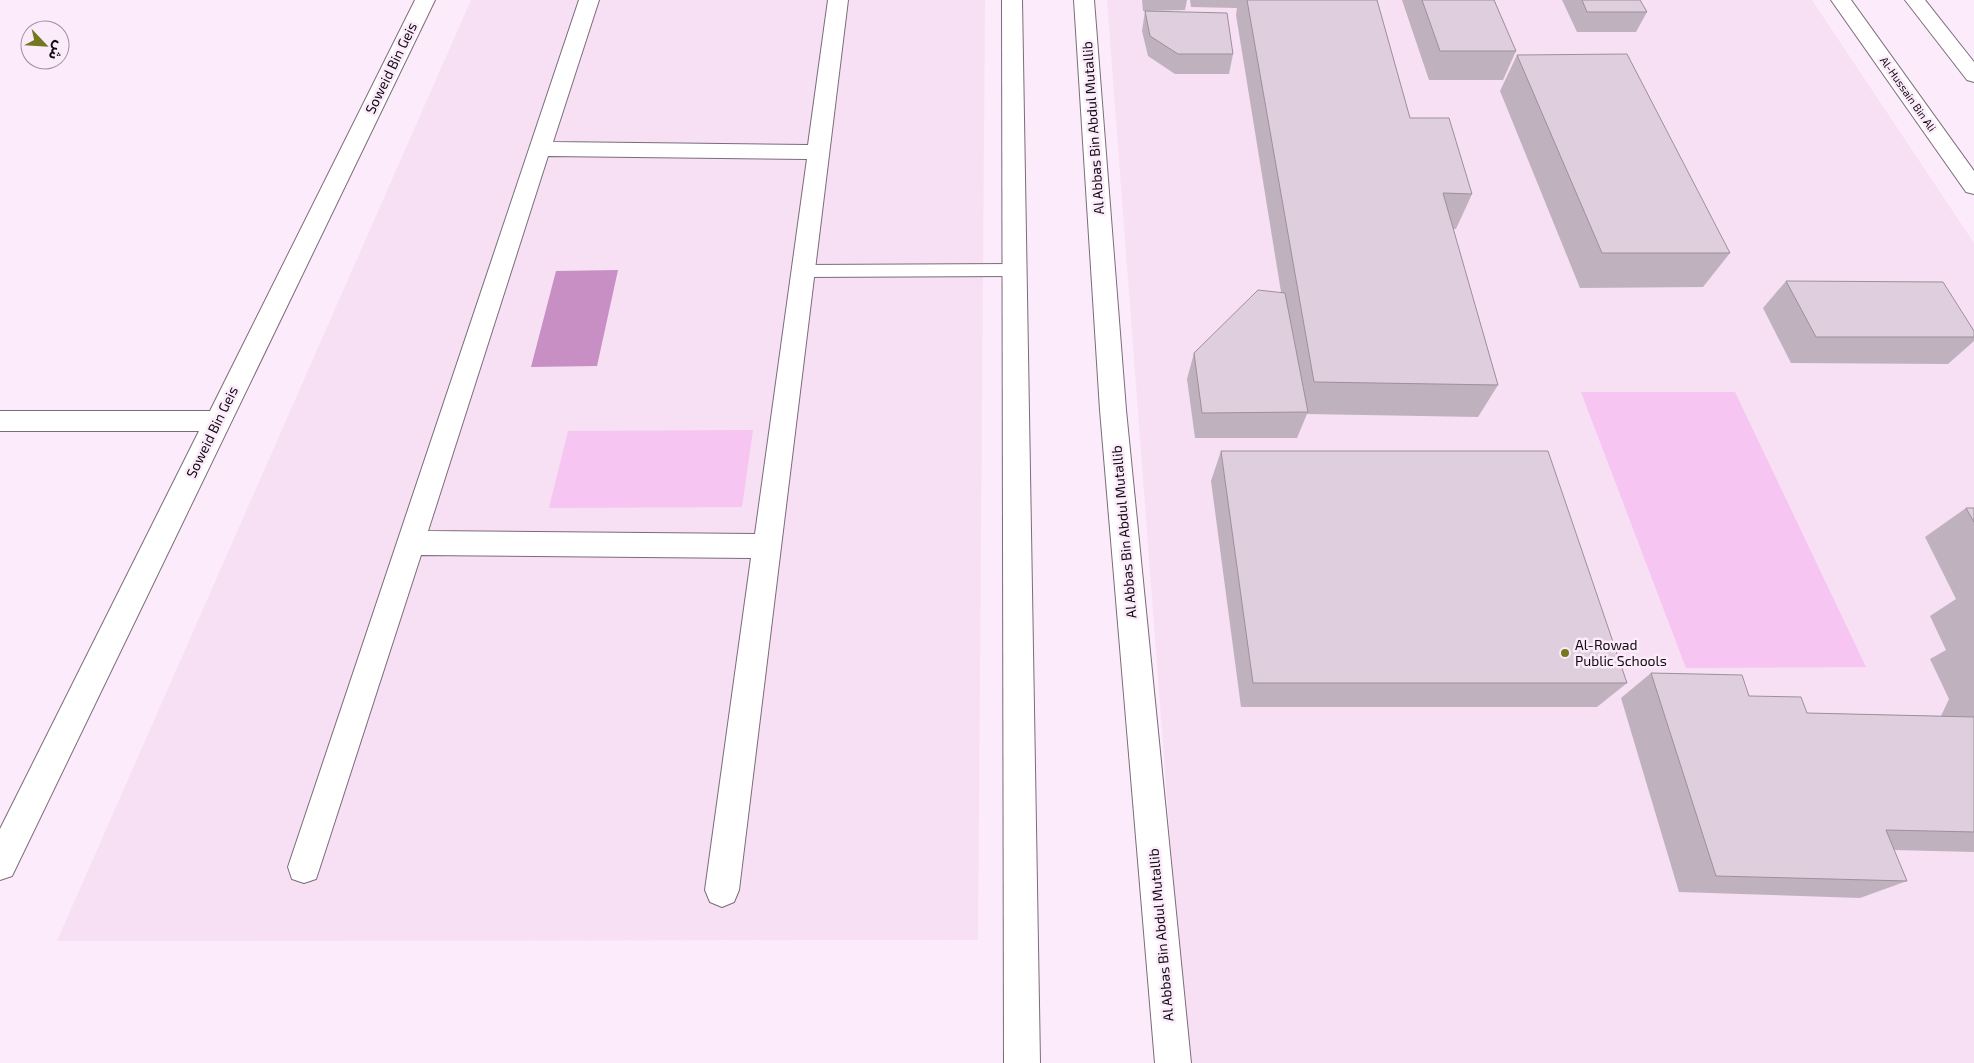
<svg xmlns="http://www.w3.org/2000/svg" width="1974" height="1063" viewBox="0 0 1974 1063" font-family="'Exo 2','Noto Sans Arabic',sans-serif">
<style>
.built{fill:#f7dff4}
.green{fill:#f6c5f1}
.water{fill:#c88fc4}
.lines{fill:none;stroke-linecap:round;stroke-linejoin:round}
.service-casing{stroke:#7b6c79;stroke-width:2}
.minor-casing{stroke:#7b6c79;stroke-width:2}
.tertiary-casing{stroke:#7b6c79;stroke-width:2}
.service{fill:#fff;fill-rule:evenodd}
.minor{fill:#fff;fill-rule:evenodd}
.tertiary{fill:#fff;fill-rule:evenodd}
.wall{fill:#c0b1be}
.building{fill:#dfcedd;stroke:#9c909b}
.poi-dot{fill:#747820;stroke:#fcebfa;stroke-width:2}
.labels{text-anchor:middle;stroke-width:5;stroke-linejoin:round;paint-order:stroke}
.far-street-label{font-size:11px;fill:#110c11;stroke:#fcebfa}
.street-label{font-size:14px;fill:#110c11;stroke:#fcebfa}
.poi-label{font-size:14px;fill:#110c11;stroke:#fcebfa;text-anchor:start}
</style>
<rect width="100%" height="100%" fill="#fcebfa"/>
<g class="built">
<polygon points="471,0 985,0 978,940 57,941"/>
<polygon points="1107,0 1812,0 1974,243 1974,1063 1187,1063"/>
</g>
<g class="green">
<polygon points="1581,392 1735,392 1866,667 1686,668"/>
<polygon points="753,430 742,507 549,508 568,431"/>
</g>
<polygon class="water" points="618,270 597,366 531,367 556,271"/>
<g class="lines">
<defs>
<polygon id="service" points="1014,264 1020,266 1022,270 1020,274 1014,276 803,277 797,275 795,271 797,267 803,265"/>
<g id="minor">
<polygon points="415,0 435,0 12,876 0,880 0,829 199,431 0,431 0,411 210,411"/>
<path d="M579 0H599L553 142 808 145 828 0H848L739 890 734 902 722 907 710 902 705 890 751 558 421 555 320 867 316 879 304 883 292 879 288 867ZM548 156 807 159 755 534 428 531Z"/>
</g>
<g id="tertiary">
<polygon points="1002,0 1022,0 1040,1063 1004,1063"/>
<polygon points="1074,0 1094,0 1126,410 1191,1063 1155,1063 1100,410"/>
<polygon points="1831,0 1851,0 1974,171 1974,194 1966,192"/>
<polygon points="1905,0 1925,0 1974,62 1974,82 1967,80"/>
</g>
</defs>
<use href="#service" class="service-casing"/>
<use href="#minor" class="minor-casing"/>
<use href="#tertiary" class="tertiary-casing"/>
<use href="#service" class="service"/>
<use href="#minor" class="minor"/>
<use href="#tertiary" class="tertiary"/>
</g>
<g class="wall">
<polygon points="1142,0 1187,0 1185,10 1146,11 1233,54 1229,74 1175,74 1148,56 1142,31 1145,11 1143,11"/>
<polygon points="1190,0 1377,0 1410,118 1472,194 1456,229 1453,229 1498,385 1478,417 1307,414 1297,438 1195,438 1187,379 1194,353 1281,292 1236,15 1237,8 1191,7"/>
<polygon points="1402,0 1494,0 1516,51 1503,80 1429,80"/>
<polygon points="1562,0 1640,0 1647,12 1636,32 1577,32"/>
<polygon points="1517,55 1730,253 1703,287 1580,288 1500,91"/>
<polygon points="1786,281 1974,331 1974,341 1948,364 1791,363 1763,308"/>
<polygon points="1221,451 1627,683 1597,707 1241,707 1211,481"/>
<polygon points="1966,508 1974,508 1974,852 1894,850 1907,881 1860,898 1679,892 1621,698 1651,673 1749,696 1807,713 1941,716 1949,699 1930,659 1946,650 1930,616 1956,599 1925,537"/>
</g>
<g class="building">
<polygon points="1247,0 1377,0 1410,118 1449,118 1472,194 1443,193 1498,385 1314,382"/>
<polygon points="1422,0 1494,0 1516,51 1440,51"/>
<polygon points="1582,0 1640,0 1647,12 1587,12"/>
<polygon points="1145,11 1227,13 1233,54 1178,54 1150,36"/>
<polygon points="1627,54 1730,253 1602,253 1517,55"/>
<polygon points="1786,281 1943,282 1974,331 1974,337 1816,337"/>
<polygon points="1258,290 1285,293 1308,412 1202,413 1194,353"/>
<polygon points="1221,451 1548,451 1627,683 1253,683"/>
<polygon points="1966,508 1974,508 1974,522"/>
<polygon points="1651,673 1742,675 1749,696 1801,697 1807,713 1974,717 1974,832 1886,830 1907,881 1716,876"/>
</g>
<circle class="poi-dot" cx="1565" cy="653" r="5"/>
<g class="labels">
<g class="far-street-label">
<text transform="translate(1908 94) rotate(55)" y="4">Al-Hussain Bin Ali</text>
</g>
<g class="street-label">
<text transform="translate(391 68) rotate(-64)" y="5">Soweid Bin Geis</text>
<text transform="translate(1093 128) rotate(-94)" y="5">Al Abbas Bin Abdul Mutallib</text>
<text transform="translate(212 432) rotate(-64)" y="5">Soweid Bin Geis</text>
<text transform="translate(1124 532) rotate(-95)" y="5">Al Abbas Bin Abdul Mutallib</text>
<text transform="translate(1161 935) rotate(-95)" y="5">Al Abbas Bin Abdul Mutallib</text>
</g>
<g class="poi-label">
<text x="1575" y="650">Al-Rowad<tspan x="1575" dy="16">Public Schools</tspan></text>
</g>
</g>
<g transform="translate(45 45) rotate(115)"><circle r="24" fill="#fcebfa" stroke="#9e929d"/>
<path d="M0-4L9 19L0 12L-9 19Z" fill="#747820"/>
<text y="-8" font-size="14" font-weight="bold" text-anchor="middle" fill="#110c11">ش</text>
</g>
</svg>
